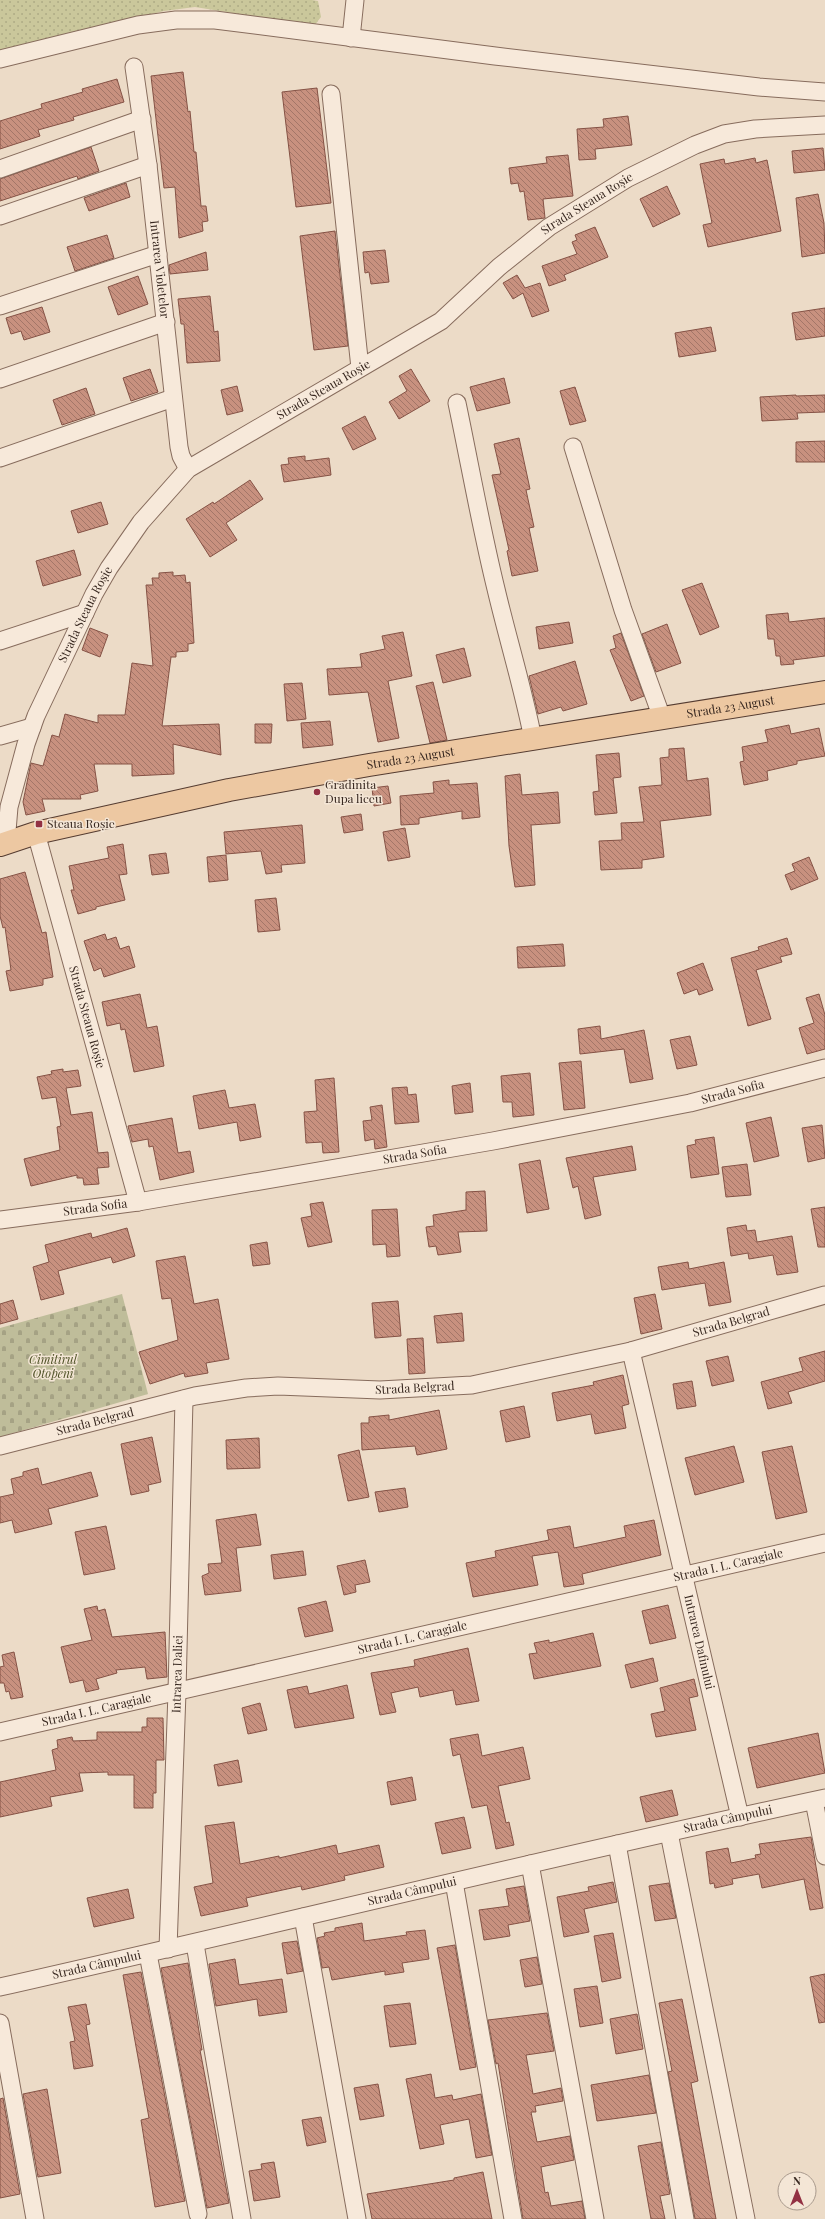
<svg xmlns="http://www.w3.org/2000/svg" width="825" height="2219" viewBox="0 0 825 2219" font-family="'Playfair Display',serif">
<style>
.grass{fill:url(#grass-dots)}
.cemetery{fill:url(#cemetery-stones)}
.building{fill:url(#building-back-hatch);stroke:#855245}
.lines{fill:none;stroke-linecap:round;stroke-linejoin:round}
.minor-casing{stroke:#876c5d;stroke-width:19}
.major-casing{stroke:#553c31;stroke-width:24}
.minor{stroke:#f7e9da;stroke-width:17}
.major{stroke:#edc8a2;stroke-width:22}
.poi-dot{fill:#933143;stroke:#f4e6d6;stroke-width:1.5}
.labels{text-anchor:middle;stroke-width:3;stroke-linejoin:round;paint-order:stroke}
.street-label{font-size:12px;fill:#382820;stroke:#f4e6d6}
.poi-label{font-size:12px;fill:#382820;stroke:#f4e6d6;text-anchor:start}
.park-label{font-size:12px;font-style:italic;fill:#505328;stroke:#f4e6d6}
</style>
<defs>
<pattern id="grass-dots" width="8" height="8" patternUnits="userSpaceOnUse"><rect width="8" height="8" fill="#cac79b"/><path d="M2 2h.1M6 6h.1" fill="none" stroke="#aeab85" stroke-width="1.8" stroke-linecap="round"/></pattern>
<pattern id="cemetery-stones" width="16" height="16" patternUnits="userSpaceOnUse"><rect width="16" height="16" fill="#bfbd9a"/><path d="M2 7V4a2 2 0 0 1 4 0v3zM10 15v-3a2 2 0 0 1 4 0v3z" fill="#a5a284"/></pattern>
<pattern id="building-back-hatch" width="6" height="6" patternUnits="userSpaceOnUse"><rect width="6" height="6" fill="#c8917f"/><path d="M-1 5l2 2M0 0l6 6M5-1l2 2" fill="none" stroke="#a37668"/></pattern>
</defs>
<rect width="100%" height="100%" fill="#ecdbc7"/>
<polygon class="grass" points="0,0 312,0 318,1 321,17 314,26 195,7 164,11 0,51"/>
<polygon class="cemetery" points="122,1294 148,1394 0,1437 0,1328"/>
<g class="building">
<polygon points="183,72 188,112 190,111 194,152 196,152 201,206 206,206 208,221 202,222 203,231 179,238 175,187 164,188 151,76"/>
<polygon points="117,79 124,102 73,117 74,120 38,130 40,136 0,149 0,121 42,108 41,104 83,92 82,89"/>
<polygon points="317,88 331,203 296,207 282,92"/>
<polygon points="628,116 632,145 595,149 596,159 579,160 577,129 604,127 603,119"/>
<polygon points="91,147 99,171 78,179 77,176 0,201 0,179"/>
<polygon points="823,148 825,170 794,173 792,151"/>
<polygon points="568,155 573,196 543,199 545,218 528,220 524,191 520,192 518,183 511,184 509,168 547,163 546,157"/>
<polygon points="755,158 756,163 767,160 781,231 708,247 703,225 712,223 700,164 724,159 725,164"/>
<polygon points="126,183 130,197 89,211 84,198"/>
<polygon points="667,186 680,214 653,227 640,199"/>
<polygon points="818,194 824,223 825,253 802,257 796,198"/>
<polygon points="595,227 608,257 564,275 566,280 549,286 542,266 577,254 572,242 577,240 575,235"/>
<polygon points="335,231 348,346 314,350 300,236"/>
<polygon points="107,235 114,258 75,271 67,247"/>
<polygon points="385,250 389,282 371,284 369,272 365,273 363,252"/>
<polygon points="206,252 208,270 170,274 169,265"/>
<polygon points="517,275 525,288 540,283 549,311 532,317 523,293 513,299 503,283"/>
<polygon points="138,276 148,304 118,315 108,287"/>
<polygon points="210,296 214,332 218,331 220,361 187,363 184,324 181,324 178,299"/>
<polygon points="42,307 50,332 24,340 21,331 11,334 6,318"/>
<polygon points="825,308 825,336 796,340 792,313"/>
<polygon points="711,327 716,351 679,357 675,333"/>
<polygon points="150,369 158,392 131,401 123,378"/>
<polygon points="411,369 430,401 399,419 389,402 407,391 399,376"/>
<polygon points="504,378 510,403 477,411 470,387"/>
<polygon points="237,386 243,411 227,415 221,390"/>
<polygon points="575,387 586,421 570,425 560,391"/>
<polygon points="86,388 95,414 62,425 53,400"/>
<polygon points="796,395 796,396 825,395 825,412 797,413 798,419 762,421 760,397"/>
<polygon points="365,416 376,439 353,450 342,428"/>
<polygon points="519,438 530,489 526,490 534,527 529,528 538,571 512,576 507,551 509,550 492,475 501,474 494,444"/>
<polygon points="825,441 825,462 796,462 796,442"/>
<polygon points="305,456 305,461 329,458 331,475 284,482 281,465 289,464 288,458"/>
<polygon points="250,480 263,499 226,523 237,540 210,557 186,519 213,502 214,504"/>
<polygon points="101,502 108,524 78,533 71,511"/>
<polygon points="74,550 81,575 43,586 36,561"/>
<polygon points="173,572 173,576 185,575 186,583 190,582 194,643 188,644 188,651 176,652 176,657 171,657 162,726 219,724 221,755 173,744 174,774 132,776 132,764 94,764 98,791 80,795 81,799 42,799 45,811 26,815 23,802 31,763 43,766 52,735 59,737 65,714 98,723 98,715 125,715 132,663 153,666 146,585 153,585 152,578 159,578 159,573"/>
<polygon points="702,583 719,627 700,635 682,590"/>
<polygon points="788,613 789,622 825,618 825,656 793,660 794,664 781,665 780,656 776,656 774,639 768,639 766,615"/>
<polygon points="569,622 573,643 539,649 536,627"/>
<polygon points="667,624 681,663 656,672 642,634"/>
<polygon points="90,628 108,635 100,657 82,650"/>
<polygon points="403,632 412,676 388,681 399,738 378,742 368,692 329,695 327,669 362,667 360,654 385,649 382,636"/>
<polygon points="621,633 644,696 631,701 610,650 616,648 613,636"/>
<polygon points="464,648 471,676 443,683 436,655"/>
<polygon points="575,661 587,704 563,711 561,707 538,714 529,676"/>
<polygon points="433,682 447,740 430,743 416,686"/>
<polygon points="302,683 306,719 287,721 284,684"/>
<polygon points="330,721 333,745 303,748 301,723"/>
<polygon points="255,724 272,724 271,743 255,743"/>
<polygon points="789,725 791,734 819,728 825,756 797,761 797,764 767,771 768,780 744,785 740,762 744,761 742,747 768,742 765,730"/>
<polygon points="684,748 687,781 708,778 711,815 660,821 664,857 642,860 642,868 601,870 599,841 622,840 621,823 644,822 639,787 662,785 660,758 669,757 669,749"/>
<polygon points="619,753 621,777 613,778 617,813 595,815 593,792 599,791 596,755"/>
<polygon points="520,774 522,795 558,792 560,823 531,825 535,885 515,887 509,846 505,776"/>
<polygon points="449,780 449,785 477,783 480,817 462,819 462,811 419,818 419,824 401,825 400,796 434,793 433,782"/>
<polygon points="388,786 391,803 374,806 372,788"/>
<polygon points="361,814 363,830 344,833 341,817"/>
<polygon points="302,825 305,863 281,865 282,872 266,874 261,851 226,854 224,832"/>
<polygon points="405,828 410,857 388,861 383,832"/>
<polygon points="123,844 127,874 119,875 125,900 96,907 96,909 78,914 71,890 74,890 69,866 109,858 107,847"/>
<polygon points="166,853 169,873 152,875 149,855"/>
<polygon points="226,855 228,880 209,882 207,857"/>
<polygon points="809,857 818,879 791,890 785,875 795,871 792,864"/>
<polygon points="25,872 42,933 46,932 53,977 43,979 43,985 10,991 6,971 11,970 5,927 3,928 0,916 0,879"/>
<polygon points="276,898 280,930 258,932 255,900"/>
<polygon points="105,934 107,940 116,937 120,949 129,946 135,967 104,977 101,968 94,971 84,941"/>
<polygon points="787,938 792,954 780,957 782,962 756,970 771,1019 748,1026 731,958 759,950 758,947"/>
<polygon points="563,944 565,966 518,968 517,947"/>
<polygon points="703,963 713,990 699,995 697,989 684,994 677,973"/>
<polygon points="140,994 147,1028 157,1026 164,1066 134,1072 125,1029 121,1030 120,1023 107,1026 102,1002"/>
<polygon points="819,994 825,1015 825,1049 807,1054 799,1028 814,1023 806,998"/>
<polygon points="600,1026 601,1039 644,1030 653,1079 630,1083 624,1049 580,1054 578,1029"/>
<polygon points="690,1036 697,1065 677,1069 670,1040"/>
<polygon points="581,1061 585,1108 564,1110 559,1063"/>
<polygon points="63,1069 63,1072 78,1070 81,1086 66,1088 71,1115 92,1112 98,1153 108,1152 109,1167 97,1168 99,1184 84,1185 83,1178 77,1178 77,1175 31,1186 24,1159 60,1150 57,1127 61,1126 56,1097 42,1099 37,1077 52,1074 51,1071"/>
<polygon points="530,1073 534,1115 513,1117 512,1102 503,1102 501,1076"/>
<polygon points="334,1078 339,1152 323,1153 322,1142 306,1143 304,1112 317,1111 315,1080"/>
<polygon points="470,1083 473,1112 455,1114 452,1086"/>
<polygon points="407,1087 408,1095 416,1094 419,1122 395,1124 392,1088"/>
<polygon points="225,1090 229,1108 255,1104 261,1137 240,1141 237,1122 199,1129 193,1096"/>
<polygon points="382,1105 387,1147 375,1149 374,1139 365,1141 363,1121 372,1120 370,1107"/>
<polygon points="771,1117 779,1156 754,1162 746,1123"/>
<polygon points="172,1118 178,1153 190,1151 194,1172 160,1180 153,1146 149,1147 148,1139 132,1142 128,1126"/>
<polygon points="822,1125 825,1158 808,1162 802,1128"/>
<polygon points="714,1137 719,1174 691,1178 687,1146 696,1144 695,1140"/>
<polygon points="632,1146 636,1170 593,1177 601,1215 585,1219 578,1186 573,1188 566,1158"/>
<polygon points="540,1160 549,1209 527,1213 519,1164"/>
<polygon points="747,1164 751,1195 726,1197 722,1167"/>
<polygon points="485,1191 487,1231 458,1232 461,1252 438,1255 436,1246 429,1247 426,1227 434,1226 433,1215 466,1210 466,1192"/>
<polygon points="323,1202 332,1242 308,1247 301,1218 312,1216 310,1204"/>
<polygon points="825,1207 825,1247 818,1247 811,1209"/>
<polygon points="397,1209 400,1256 387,1257 386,1244 373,1245 372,1210"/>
<polygon points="746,1225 747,1231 755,1230 757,1242 792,1236 798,1272 777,1275 773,1255 749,1259 748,1253 731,1256 727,1228"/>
<polygon points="127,1228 135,1256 113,1263 111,1257 58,1271 64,1294 41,1300 33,1267 49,1262 45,1245 91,1233 92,1238"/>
<polygon points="267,1242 270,1264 253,1266 250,1245"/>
<polygon points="185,1256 194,1304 218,1299 229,1359 206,1363 208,1373 185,1377 184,1373 150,1384 139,1352 178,1340 171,1298 162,1299 156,1261"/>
<polygon points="688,1262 689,1269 724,1262 731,1302 709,1306 705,1283 662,1290 658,1267"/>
<polygon points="655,1294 662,1329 641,1334 634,1298"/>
<polygon points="13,1300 18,1319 0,1324 0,1304"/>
<polygon points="398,1301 401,1336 375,1338 372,1303"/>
<polygon points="462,1313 464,1341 437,1343 434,1316"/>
<polygon points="423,1338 425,1373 409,1374 407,1339"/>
<polygon points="825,1351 825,1381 788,1392 792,1403 768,1409 761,1382 803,1371 799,1358"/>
<polygon points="728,1356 734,1381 712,1386 706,1361"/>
<polygon points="623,1375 629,1404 622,1406 626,1428 595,1434 591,1414 557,1421 552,1393 594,1385 593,1382"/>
<polygon points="692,1381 696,1406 677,1409 673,1384"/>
<polygon points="524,1406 530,1437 506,1442 500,1411"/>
<polygon points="439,1410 447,1449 417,1455 415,1446 362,1450 361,1423 369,1423 369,1417 389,1415 389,1420"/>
<polygon points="152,1437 161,1482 148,1485 149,1491 131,1495 121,1444"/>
<polygon points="259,1438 260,1468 227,1469 226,1440"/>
<polygon points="734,1446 744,1482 695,1495 685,1458"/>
<polygon points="792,1446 807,1512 776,1519 762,1452"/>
<polygon points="359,1450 369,1497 348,1501 338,1455"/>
<polygon points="38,1468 42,1485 91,1472 98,1496 48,1509 52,1524 15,1533 12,1520 0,1523 0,1497 14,1494 11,1479 23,1476 23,1472"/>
<polygon points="405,1488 408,1507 379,1512 375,1492"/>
<polygon points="256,1514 261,1545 236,1548 241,1591 205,1595 202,1576 209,1573 208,1564 222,1563 216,1520"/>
<polygon points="654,1520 661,1555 582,1574 584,1584 564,1587 558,1552 532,1556 538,1585 473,1597 466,1563 496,1557 495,1551 549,1540 547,1530 570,1526 574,1548 626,1537 624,1526"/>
<polygon points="106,1526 115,1569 84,1575 75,1532"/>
<polygon points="303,1551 306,1575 274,1579 271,1555"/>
<polygon points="365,1560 370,1582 355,1585 356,1592 344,1595 337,1566"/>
<polygon points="326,1601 333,1631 305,1637 298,1608"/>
<polygon points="668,1605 676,1638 650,1644 642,1611"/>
<polygon points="97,1606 98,1611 105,1609 112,1637 165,1632 167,1677 147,1679 145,1667 116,1670 117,1673 96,1679 99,1689 86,1692 83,1680 70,1683 61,1647 92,1640 84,1609"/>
<polygon points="593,1633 601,1666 534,1679 529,1654 537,1653 534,1643 549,1640 549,1643"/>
<polygon points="468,1648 479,1701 456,1705 453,1690 420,1697 418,1687 391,1693 396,1712 380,1715 371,1673 415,1666 414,1660"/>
<polygon points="14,1652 23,1697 11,1699 9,1691 6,1692 4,1683 0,1683 0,1667 4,1666 2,1655"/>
<polygon points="653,1658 658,1681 631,1688 625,1665"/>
<polygon points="694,1679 698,1696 689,1698 696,1730 656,1737 651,1714 665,1711 660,1688"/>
<polygon points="347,1685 354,1718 295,1728 287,1690 307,1686 309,1694"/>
<polygon points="260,1703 267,1730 248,1734 242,1708"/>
<polygon points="147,1718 163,1718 164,1760 156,1760 156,1793 153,1793 153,1808 134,1808 134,1775 108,1775 108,1772 79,1773 83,1791 50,1797 52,1806 0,1817 0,1782 56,1770 52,1750 58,1748 57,1740 72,1737 73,1741 97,1740 97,1732 142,1732 142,1727 147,1727"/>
<polygon points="818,1733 825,1773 757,1788 748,1748"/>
<polygon points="478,1734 482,1756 523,1747 530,1779 498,1786 506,1823 509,1822 514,1845 496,1849 487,1805 472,1808 460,1754 453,1756 450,1739"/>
<polygon points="238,1760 242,1782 218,1786 214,1765"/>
<polygon points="412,1777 416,1800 391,1805 387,1782"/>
<polygon points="672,1790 678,1815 646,1822 640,1797"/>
<polygon points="464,1817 471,1848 442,1854 435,1823"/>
<polygon points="234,1822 240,1864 279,1856 279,1858 336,1845 338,1854 379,1845 384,1867 344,1876 345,1880 302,1890 301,1886 246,1898 248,1906 201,1916 194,1887 213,1883 205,1826"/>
<polygon points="811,1837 823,1908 810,1910 804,1879 762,1888 759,1874 732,1879 733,1884 715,1888 714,1883 710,1884 706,1852 728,1848 731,1863 756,1858 755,1855 761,1854 759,1844"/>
<polygon points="613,1882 617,1902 584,1909 589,1932 564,1937 557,1897 589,1891 588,1887"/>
<polygon points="669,1883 676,1918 655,1921 649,1886"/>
<polygon points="524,1886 530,1921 508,1925 510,1936 484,1940 479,1910 509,1906 506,1889"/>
<polygon points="128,1889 134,1918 94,1927 87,1898"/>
<polygon points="362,1923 364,1941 407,1935 406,1932 425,1930 429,1959 402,1963 404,1972 385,1975 385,1971 332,1980 329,1967 322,1968 317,1938 325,1936 324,1933 335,1931 335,1928"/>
<polygon points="613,1933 621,1978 602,1982 594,1936"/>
<polygon points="297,1941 303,1971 287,1974 282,1943"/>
<polygon points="455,1945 476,2067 460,2070 437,1948"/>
<polygon points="537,1957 542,1984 525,1987 520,1960"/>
<polygon points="235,1959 239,1985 282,1979 287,2012 259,2016 257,1999 216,2006 209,1964"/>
<polygon points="188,1963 202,2050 200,2050 229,2203 207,2208 161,1968"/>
<polygon points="141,1972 185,2201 155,2207 141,2120 149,2118 123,1975"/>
<polygon points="825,1974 825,2022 819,2023 810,1977"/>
<polygon points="597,1986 603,2023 580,2027 574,1989"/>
<polygon points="682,1999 698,2081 691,2083 716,2219 695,2219 668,2072 672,2071 659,2003"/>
<polygon points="410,2003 416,2044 390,2047 384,2006"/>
<polygon points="86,2004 90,2024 86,2025 93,2066 74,2069 70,2042 75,2041 68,2007"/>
<polygon points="547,2013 554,2051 526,2055 533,2094 561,2088 563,2101 535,2106 536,2112 531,2112 537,2142 570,2136 574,2160 541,2167 545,2193 548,2192 551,2206 582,2201 585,2219 523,2219 498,2063 496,2064 488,2020"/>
<polygon points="637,2014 643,2049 616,2054 610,2019"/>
<polygon points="431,2074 435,2098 452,2095 453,2100 481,2094 492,2155 476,2158 469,2119 440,2125 444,2144 420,2149 406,2079"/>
<polygon points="649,2075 656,2113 597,2121 591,2085"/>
<polygon points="378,2084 384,2116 360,2120 354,2088"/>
<polygon points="47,2089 61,2173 38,2177 23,2094"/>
<polygon points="3,2098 20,2194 0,2198 0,2099"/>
<polygon points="321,2117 326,2142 307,2146 302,2120"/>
<polygon points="661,2142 670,2194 660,2196 665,2219 651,2219 638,2146"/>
<polygon points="274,2162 280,2197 254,2201 249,2171 262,2169 261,2164"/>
<polygon points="483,2172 492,2219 372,2219 367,2194 454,2180 454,2178"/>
</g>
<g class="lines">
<defs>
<g id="minor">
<polyline points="351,38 355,0"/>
<polyline points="0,59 138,25 176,20 215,20 495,56 759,87 825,92"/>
<path id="s1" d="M134 67 148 165 179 447 181 456 188 469"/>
<polyline points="331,94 360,368"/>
<polyline points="0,169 142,119"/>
<polyline points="0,216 148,165"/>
<polyline points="0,306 158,254"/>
<polyline points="0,379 166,322"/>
<path d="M457 403C470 465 481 528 496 589 508 640 523 688 533 739"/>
<polyline points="573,447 623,610 662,718"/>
<polyline points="0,458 173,398"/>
<polyline points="0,641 85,613"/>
<polyline points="0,736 32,727"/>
<path id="s2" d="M36 833 138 1202"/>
<path id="s3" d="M6 843 9 807 26 744 36 716 94 594 109 568 141 522 188 469 441 321 499 267 549 227 628 178 695 145 724 134 755 129 825 125"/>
<path id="s4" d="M0 1220 138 1202 493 1141 690 1103 825 1068"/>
<path id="s5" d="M631 1351 740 1817"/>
<path id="s6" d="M0 1446 195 1396 246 1388 278 1386 380 1390 472 1385 631 1351 825 1295"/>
<path id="s7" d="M0 1732 825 1543"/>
<polyline points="814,1801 825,1856"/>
<polyline points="669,1833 746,2219"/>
<polyline points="617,1844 685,2219"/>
<polyline points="530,1864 595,2219"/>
<polyline points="454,1882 513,2219"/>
<polyline points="303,1917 357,2219"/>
<polyline points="195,1944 242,2219"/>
<path id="s8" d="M168 1949 177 1692 184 1399"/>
<polyline points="148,1954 198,2214"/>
<path id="s9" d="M0 1987C275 1925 549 1857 825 1798"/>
<polyline points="0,2023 35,2219"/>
</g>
<g id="major">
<path id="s10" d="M0 845 36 833 229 790 369 765 825 692"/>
</g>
</defs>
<use href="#minor" class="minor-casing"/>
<use href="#major" class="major-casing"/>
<use href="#minor" class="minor"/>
<use href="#major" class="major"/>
</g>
<g class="poi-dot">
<circle cx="317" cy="792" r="4"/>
<rect x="35" y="820" width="8" height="8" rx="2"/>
</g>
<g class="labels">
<g class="street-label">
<text dy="4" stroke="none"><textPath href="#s3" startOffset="904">Strada Steaua Roșie</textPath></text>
<text dy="4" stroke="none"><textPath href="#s1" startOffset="204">Intrarea Violetelor</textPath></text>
<text dy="4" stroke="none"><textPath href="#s3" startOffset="580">Strada Steaua Roșie</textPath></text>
<text dy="4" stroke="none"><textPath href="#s3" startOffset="244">Strada Steaua Roșie</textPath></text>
<text dy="4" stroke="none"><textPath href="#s10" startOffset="744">Strada 23 August</textPath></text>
<text dy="4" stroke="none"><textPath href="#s10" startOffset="420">Strada 23 August</textPath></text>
<text dy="4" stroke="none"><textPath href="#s2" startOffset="191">Strada Steaua Roșie</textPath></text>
<text dy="4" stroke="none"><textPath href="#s4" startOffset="744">Strada Sofia</textPath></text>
<text dy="4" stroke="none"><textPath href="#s4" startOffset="420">Strada Sofia</textPath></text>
<text dy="4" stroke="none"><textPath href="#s4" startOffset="96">Strada Sofia</textPath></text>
<text dy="4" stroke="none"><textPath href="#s6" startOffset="746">Strada Belgrad</textPath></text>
<text dy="4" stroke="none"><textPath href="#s6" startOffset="422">Strada Belgrad</textPath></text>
<text dy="4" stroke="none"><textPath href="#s6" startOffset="98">Strada Belgrad</textPath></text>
<text dy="4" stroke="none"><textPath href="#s7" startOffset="747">Strada I. L. Caragiale</textPath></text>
<text dy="4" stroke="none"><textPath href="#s7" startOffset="423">Strada I. L. Caragiale</textPath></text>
<text dy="4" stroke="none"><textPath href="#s5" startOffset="299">Intrarea Dafinului</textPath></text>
<text dy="4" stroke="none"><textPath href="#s8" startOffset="275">Intrarea Daliei</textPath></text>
<text dy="4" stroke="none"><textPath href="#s7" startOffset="99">Strada I. L. Caragiale</textPath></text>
<text dy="4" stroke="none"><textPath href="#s9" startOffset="747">Strada Câmpului</textPath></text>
<text dy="4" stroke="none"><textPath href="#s9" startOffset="423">Strada Câmpului</textPath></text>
<text dy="4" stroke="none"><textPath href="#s9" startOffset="99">Strada Câmpului</textPath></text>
</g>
<g class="poi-label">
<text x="325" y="789">Gradinita<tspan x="325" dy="14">Dupa liceu</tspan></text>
<text x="47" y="828">Steaua Roșie</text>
</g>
<g class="park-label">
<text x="53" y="1364">Cimitirul<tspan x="53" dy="14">Otopeni</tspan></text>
</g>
</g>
<g transform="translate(797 2191)"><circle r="19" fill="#f4e6d6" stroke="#a99a8d"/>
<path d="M0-3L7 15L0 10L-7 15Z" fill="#933143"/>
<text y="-6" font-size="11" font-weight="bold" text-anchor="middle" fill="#382820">N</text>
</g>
</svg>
